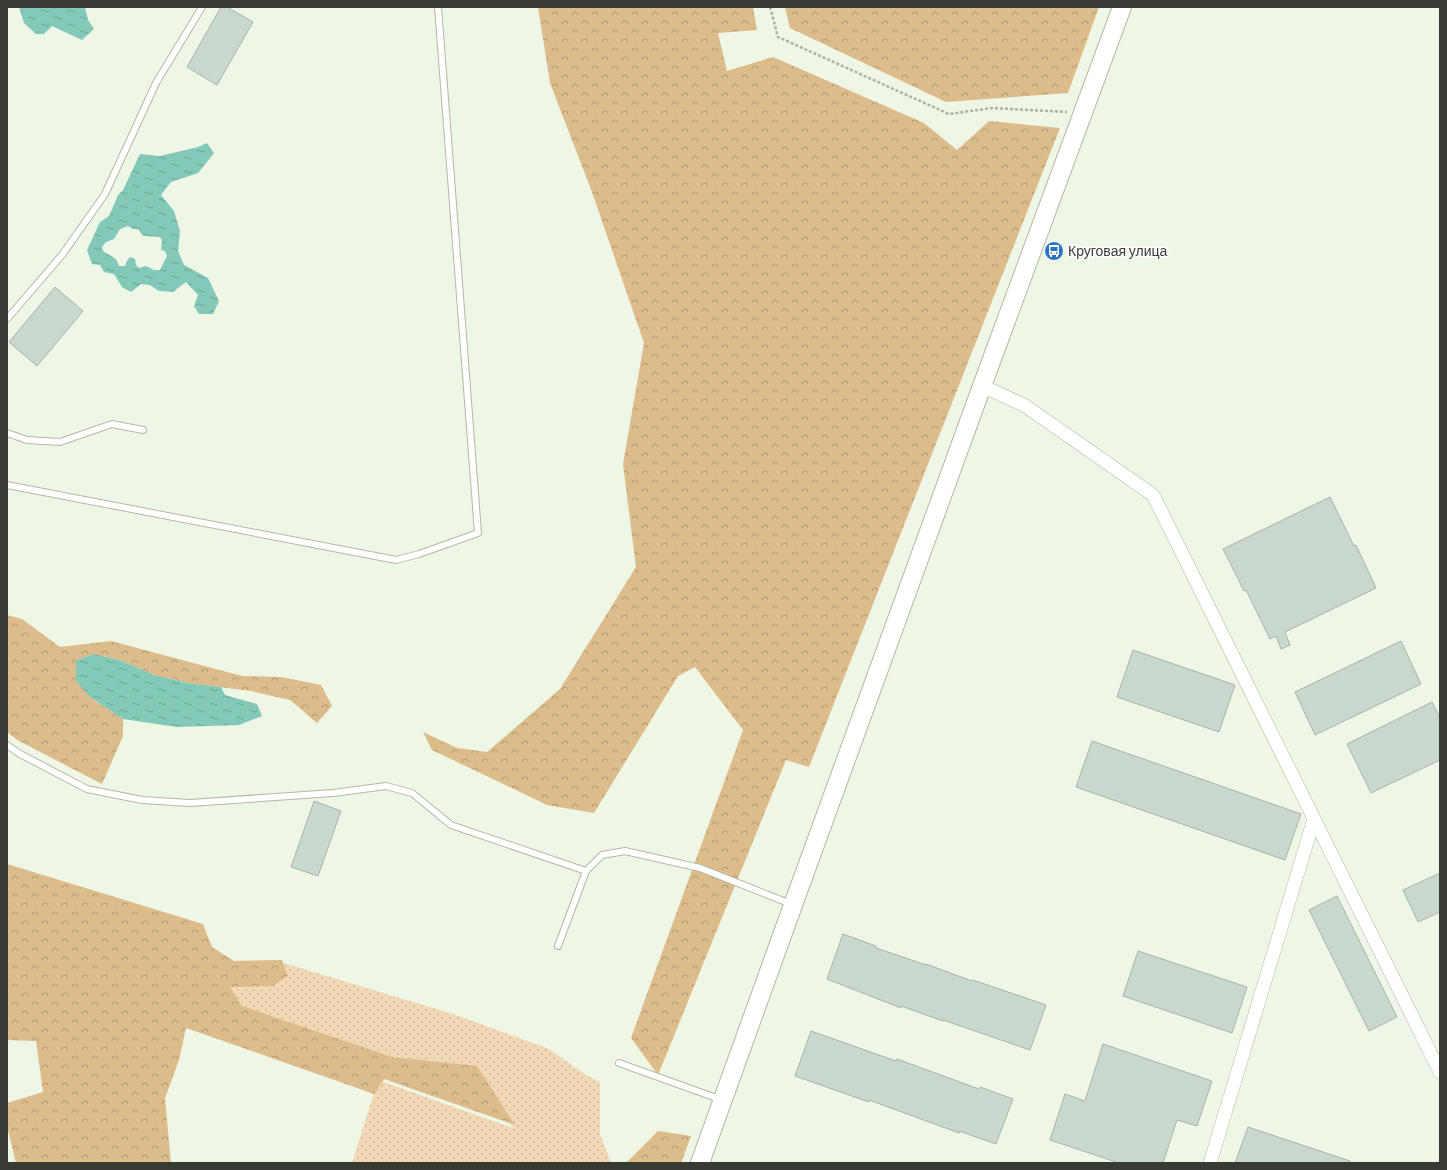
<svg xmlns="http://www.w3.org/2000/svg" width="1447" height="1170" viewBox="0 0 1447 1170" font-family="Barlow,sans-serif">
<style>
.grass{fill:url(#grass-dots)}
.forest{fill:url(#forest-crowns)}
.water{fill:url(#water-ripples);fill-rule:evenodd}
.building{fill:#c8d8cc;stroke:#a5b5a9}
.lines{fill:none;stroke-linecap:round;stroke-linejoin:round}
.service-casing{stroke:#b2b9a9;stroke-width:8}
.minor-casing{stroke:#b2b9a9;stroke-width:14}
.secondary-casing{stroke:#b2b9a9;stroke-width:20}
.path{stroke:#abb1a4;stroke-width:2.5;stroke-dasharray:3 2;stroke-linecap:butt}
.service{stroke:#fff;stroke-width:6}
.minor{stroke:#fff;stroke-width:13}
.secondary{stroke:#fff;stroke-width:18}
.labels{text-anchor:middle;stroke-width:3;stroke-linejoin:round;paint-order:stroke}
.poi-label{font-size:14px;fill:#383b34;stroke:#fff;text-anchor:start}
</style>
<defs>
<pattern id="grass-dots" width="8" height="8" patternUnits="userSpaceOnUse"><rect width="8" height="8" fill="#f1d9b6"/><path d="M2 2h.1M6 6h.1" fill="none" stroke="#cfbb9d" stroke-width="1.8" stroke-linecap="round"/></pattern>
<pattern id="forest-crowns" width="20" height="18" patternUnits="userSpaceOnUse"><rect width="20" height="18" fill="#ddbc8c"/><path d="M2 6a3 3 0 1 1 6 0M12 15a3 3 0 1 1 6 0" fill="none" stroke="#b49a73"/></pattern>
<pattern id="water-ripples" width="26" height="14" patternUnits="userSpaceOnUse"><rect width="26" height="14" fill="#83c8b8"/><path d="M2 4q2-2 4 0t4 0M15 11q2-2 4 0t4 0" fill="none" stroke="#6ca496"/></pattern>
</defs>
<rect width="100%" height="100%" fill="#eef6e5"/>
<polygon class="grass" points="277,961 456,1015 549,1049 586,1075 600,1082 600,1134 611,1163 352,1163 378,1080 513,1128 471,1067 386,1056 238,1007 221,988"/>
<g class="forest">
<polygon points="538,7 753,7 757,30 718,33 727,71 773,57 924,123 957,150 989,121 1060,128 809,767 786,760 658,1075 631,1038 743,730 695,667 678,676 594,813 547,805 432,750 423,732 457,748 487,752 560,689 636,567 623,464 644,343 592,192 550,83"/>
<polygon points="785,7 1099,7 1068,93 946,102 790,28"/>
<polygon points="7,615 22,619 60,647 111,641 242,676 281,677 321,685 332,706 317,723 290,700 251,691 188,683 154,675 120,660 94,654 76,660 90,697 123,719 123,736 102,784 17,740 7,732"/>
<polygon points="7,864 203,924 212,947 234,961 282,960 288,976 272,986 230,987 242,1006 392,1057 477,1066 515,1125 384,1079 374,1094 186,1028 179,1060 165,1098 171,1163 16,1163 7,1126 7,1103 43,1092 36,1041 7,1040"/>
<polygon points="658,1131 691,1136 681,1163 626,1163"/>
</g>
<g class="water">
<polygon points="19,7 85,7 88,20 94,29 82,40 52,26 44,34 36,34 24,23"/>
<path d="M207 143 214 153 198 173 171 182 161 195 174 211 180 231 178 251 184 265 208 278 219 301 213 314H199L194 306 198 295 186 282 173 292 159 291 150 285 141 284 131 292 122 287 114 274 104 272 100 265 92 264 87 250 100 222 109 216 118 195 123 190 140 154 160 156 198 147ZM128 226 133 229H138L143 236 160 237 162 240 161 250 165 251 167 256 160 270H154L146 266 139 268 136 265 135 259 131 257 128 259 125 266H119L116 259 103 251 102 247 106 242 114 239 120 229Z"/>
<polygon points="94,654 120,660 154,675 188,683 221,687 225,695 257,704 262,716 239,725 177,727 123,719 90,697 76,681 76,660"/>
</g>
<g class="building">
<polygon points="221,7 227,7 253,22 217,85 187,67"/>
<polygon points="55,287 83,311 37,366 9,342"/>
<polygon points="1330,497 1354,546 1356,545 1376,588 1285,632 1290,645 1281,649 1276,636 1270,639 1246,590 1244,591 1223,549"/>
<polygon points="1401,641 1421,684 1315,735 1295,692"/>
<polygon points="1133,650 1235,685 1219,732 1117,697"/>
<polygon points="1432,702 1440,718 1440,760 1371,793 1347,744"/>
<polygon points="1092,741 1301,814 1285,860 1076,787"/>
<polygon points="314,801 341,811 318,876 291,867"/>
<polygon points="1440,873 1440,912 1418,922 1403,890"/>
<polygon points="1337,896 1397,1017 1369,1031 1309,910"/>
<polygon points="843,934 876,946 876,948 926,965 926,964 972,981 973,980 1046,1005 1030,1050 943,1020 943,1021 901,1006 901,1008 827,979"/>
<polygon points="1138,951 1247,987 1232,1033 1123,996"/>
<polygon points="811,1031 896,1061 897,1059 979,1089 980,1087 1013,1099 996,1144 959,1131 959,1133 869,1100 869,1102 795,1076"/>
<polygon points="1103,1044 1212,1081 1197,1126 1177,1120 1163,1163 1119,1163 1050,1140 1065,1094 1085,1101"/>
<polygon points="1248,1127 1350,1161 1349,1163 1235,1163"/>
</g>
<g class="lines">
<defs>
<g id="service">
<polyline points="7,319 62,255 105,194 156,83 202,7"/>
<polyline points="7,433 27,440 60,442 112,424 143,430"/>
<polyline points="7,485 396,560 419,554 478,533 438,7"/>
<polyline points="7,745 20,754 87,789 142,800 190,803 333,793 386,786 412,793 451,825 586,871"/>
<polyline points="558,946 586,871 602,855 625,851 700,868 791,904"/>
<polyline points="619,1063 722,1100"/>
</g>
<g id="minor">
<polyline points="982,386 1024,405 1153,495 1440,1072"/>
<polyline points="1210,1163 1314,819"/>
</g>
<polyline id="secondary" points="700,1163 793,905 982,386 1122,7"/>
</defs>
<use href="#service" class="service-casing"/>
<use href="#minor" class="minor-casing"/>
<use href="#secondary" class="secondary-casing"/>
<polyline class="path" points="770,7 778,37 949,114 992,108 1067,112"/>
<use href="#service" class="service"/>
<use href="#minor" class="minor"/>
<use href="#secondary" class="secondary"/>
</g>
<defs>
<symbol id="bus-disc" viewBox="-11 -11 22 22"><circle r="9.5" fill="#2a74c4" stroke="#fff"/><path d="M-5-6H5V4H4V6H2V4H-2V6H-4V4H-5ZM-3.5-4V0h7V-4ZM-3.5 1.2v1.5H-2V1.2ZM2 1.2v1.5H3.5V1.2Z" fill="#fff"/></symbol>
</defs>
<g fill-rule="evenodd">
<use href="#bus-disc" x="1043" y="240" width="22" height="22"/>
</g>
<g class="labels">
<g class="poi-label">
<text x="1068" y="256">Круговая улица</text>
</g>
</g>
<rect width="1447" height="1170" fill="none" stroke="#383b34" stroke-width="16"/>
</svg>
